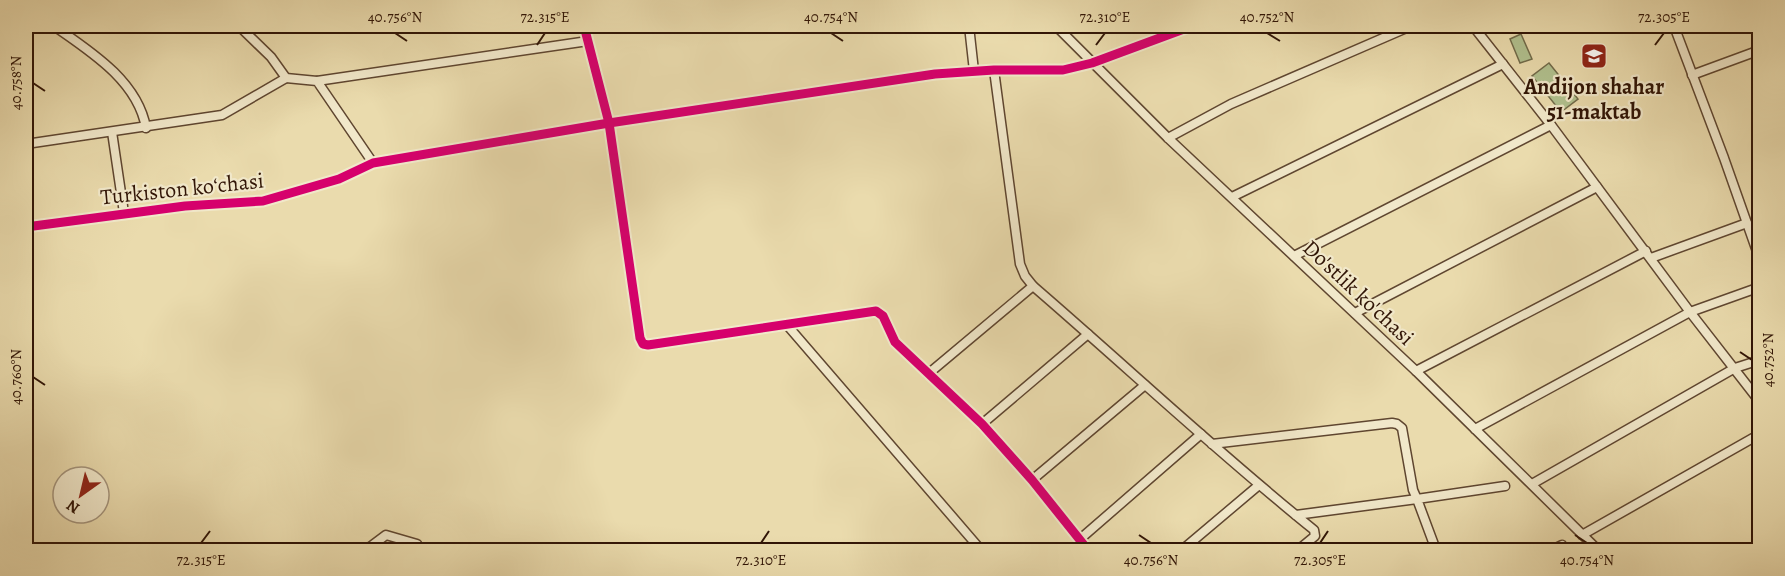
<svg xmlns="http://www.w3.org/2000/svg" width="1785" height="576" viewBox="0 0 1785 576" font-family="Alegreya,serif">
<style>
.green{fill:#b1c18f;stroke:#716b4a;stroke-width:1.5}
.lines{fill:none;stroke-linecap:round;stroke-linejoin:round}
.minor-casing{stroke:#5f4630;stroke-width:11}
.minor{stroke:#f1e8ca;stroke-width:8}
.cycleway-casing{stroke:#f1e8ca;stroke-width:13}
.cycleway{stroke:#d6006c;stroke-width:9}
.ticks{fill:none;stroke:#311506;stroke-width:2}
.labels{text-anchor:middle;stroke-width:4.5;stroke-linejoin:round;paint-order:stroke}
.poi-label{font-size:22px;font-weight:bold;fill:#311506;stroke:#f1e8ca}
.street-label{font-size:22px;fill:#311506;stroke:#f1e8ca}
.neatline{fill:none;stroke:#311506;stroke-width:2}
.ticks-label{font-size:15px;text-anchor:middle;fill:#311506}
</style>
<rect width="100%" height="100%" fill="#eadbad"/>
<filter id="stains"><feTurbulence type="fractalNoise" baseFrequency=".00333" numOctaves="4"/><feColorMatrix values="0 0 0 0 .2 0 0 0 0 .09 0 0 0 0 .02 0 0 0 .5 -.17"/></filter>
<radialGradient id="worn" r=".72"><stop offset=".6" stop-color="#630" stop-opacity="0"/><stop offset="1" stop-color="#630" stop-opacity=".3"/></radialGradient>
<g class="green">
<polygon points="1521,34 1532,59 1520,63 1510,39"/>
<polygon points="1549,63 1578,99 1561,112 1532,76"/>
</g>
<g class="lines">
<defs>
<g id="minor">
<path d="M54 26C90 51 138 81 146 128"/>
<polyline points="239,26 271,57 286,78 317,81 373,163"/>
<polyline points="584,26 609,123 640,338 643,344 648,345 876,311 883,316 895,342 982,424 1032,480 1088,550"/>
<polyline points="969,26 974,71"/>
<polyline points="1056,26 1168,138 1416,371 1598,550"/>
<polyline points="1473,26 1551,125 1690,312 1760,402"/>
<polyline points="1674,26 1724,158 1760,260"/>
<path d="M994 70 1020 264 1025 276 1033 286C1127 367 1217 452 1314 530L1315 536 1298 550"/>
<polyline points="1692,75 1760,50"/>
<polyline points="317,81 588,41"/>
<polyline points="112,132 124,213"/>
<polyline points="1168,138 1231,104 1411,26"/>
<polyline points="26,144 222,115 286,78"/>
<polyline points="1232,197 1503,64"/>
<polyline points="26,227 185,206 263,201 339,179 373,163 609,123 935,74 994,70 1063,70 1092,63 1192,26"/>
<polyline points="1294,256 1551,125"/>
<polyline points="1651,258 1747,223"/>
<polyline points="1355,313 1597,187"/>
<polyline points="787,325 981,550"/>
<polyline points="1416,371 1646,251"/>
<polyline points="928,374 1033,286"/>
<polyline points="982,424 1088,334"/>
<polyline points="1475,429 1690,312 1760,287"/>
<polyline points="1212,444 1392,423 1397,424 1402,428 1413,490 1417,499 1296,515"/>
<polyline points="1032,480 1145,385"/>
<polyline points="1532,484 1735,368 1760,360"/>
<polyline points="1582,535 1760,434"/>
<polyline points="1079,540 1201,434"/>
<polyline points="366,550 386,535 417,544"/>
<polyline points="1182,550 1259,485"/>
<polyline points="1436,550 1417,499 1505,486"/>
<polyline points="1552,550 1562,545"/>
</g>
</defs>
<use href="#minor" class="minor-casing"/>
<use href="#minor" class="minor"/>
<defs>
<g id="cycleway">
<polyline points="584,26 609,123 640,338 643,344 648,345 876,311 883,316 895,342 982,424 1032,480 1088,550"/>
<polyline points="26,227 185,206 263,201 339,179 373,163 609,123 935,74 994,70 1063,70 1092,63 1192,26"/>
</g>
</defs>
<use href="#cycleway" class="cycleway-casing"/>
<use href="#cycleway" class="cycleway"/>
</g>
<path class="ticks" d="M395 33 407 41M831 33 843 41M1267 33 1280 41M537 45 545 33M1096 45 1105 33M1655 45 1664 33M33 83 45 91M1740 352 1752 360M33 377 45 385M1139 535 1151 543M1575 535 1587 543M201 543 210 531M761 543 769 531M1320 543 1328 531"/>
<defs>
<symbol id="school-square" viewBox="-11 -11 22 22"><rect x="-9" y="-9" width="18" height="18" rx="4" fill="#8f2418" stroke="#f1e8ca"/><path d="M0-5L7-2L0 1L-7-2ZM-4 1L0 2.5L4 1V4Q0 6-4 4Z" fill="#fff"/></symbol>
</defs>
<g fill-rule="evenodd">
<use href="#school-square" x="1579" y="41" width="30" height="30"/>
</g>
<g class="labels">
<g class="poi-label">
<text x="1594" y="94">Andijon shahar<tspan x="1594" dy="25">51-maktab</tspan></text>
</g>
<g class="street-label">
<text transform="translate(182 188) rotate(-6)" y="8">Turkiston koʻchasi</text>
<text transform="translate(1359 292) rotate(43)" y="8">Do'stlik ko'chasi</text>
</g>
</g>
<rect width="1785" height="576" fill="none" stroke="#eadbad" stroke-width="66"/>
<g transform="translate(81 495) rotate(214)"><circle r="28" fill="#f1e8ca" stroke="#a4947c" stroke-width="1.5"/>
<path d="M0-4.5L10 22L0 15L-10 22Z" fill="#8f2418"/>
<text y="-9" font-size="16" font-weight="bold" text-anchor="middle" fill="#311506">N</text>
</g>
<rect x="33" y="33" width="1719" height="510" class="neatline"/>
<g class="ticks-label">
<text x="395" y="22">40.756°N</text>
<text x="545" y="22">72.315°E</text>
<text x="831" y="22">40.754°N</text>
<text x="1105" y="22">72.310°E</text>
<text x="1267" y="22">40.752°N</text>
<text x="1664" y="22">72.305°E</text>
<text transform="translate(16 83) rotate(-90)" y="5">40.758°N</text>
<text transform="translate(1768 360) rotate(-90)" y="5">40.752°N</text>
<text transform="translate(16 377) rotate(-90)" y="5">40.760°N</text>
<text x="201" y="565">72.315°E</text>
<text x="761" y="565">72.310°E</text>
<text x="1151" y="565">40.756°N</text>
<text x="1320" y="565">72.305°E</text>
<text x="1587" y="565">40.754°N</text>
</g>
<rect width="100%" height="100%" filter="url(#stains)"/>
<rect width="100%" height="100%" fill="url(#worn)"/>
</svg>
